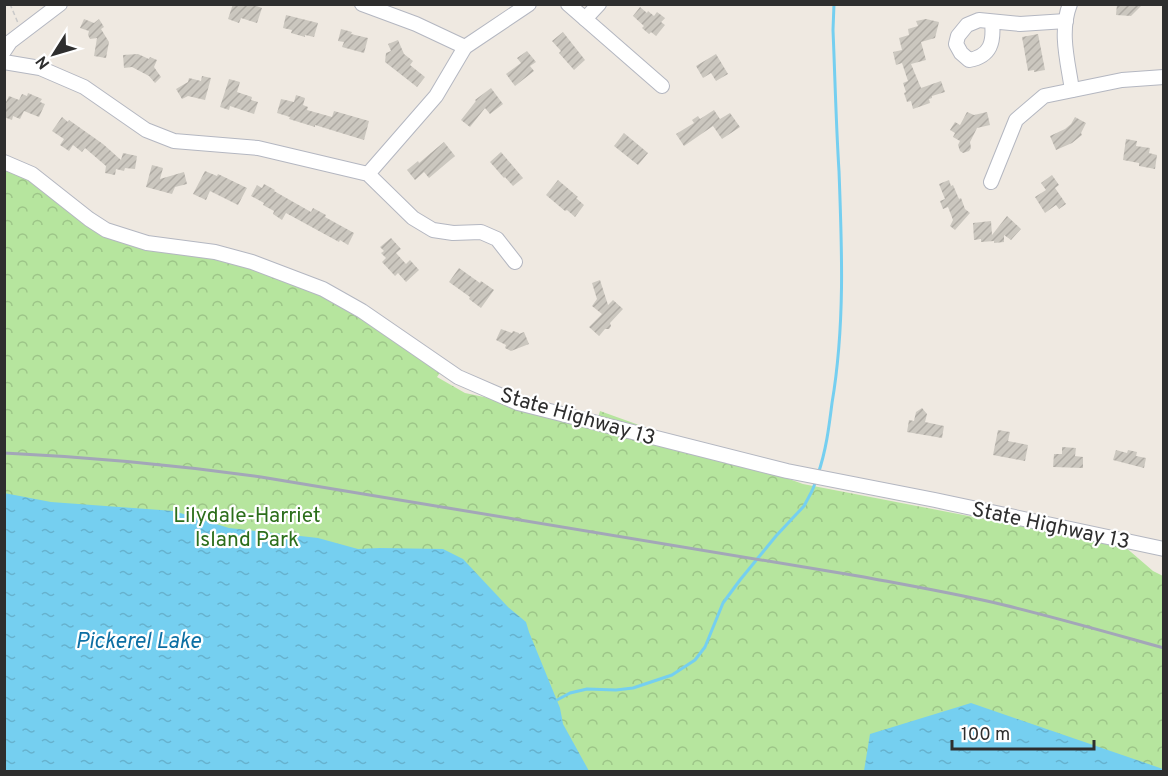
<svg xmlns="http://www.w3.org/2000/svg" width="1168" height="776" viewBox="0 0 1168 776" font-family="Overpass,sans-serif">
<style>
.park{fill:url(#park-crowns)}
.water{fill:url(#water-ripples)}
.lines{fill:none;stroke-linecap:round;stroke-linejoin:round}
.stream{stroke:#75cff0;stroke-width:3}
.building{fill:url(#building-hatch)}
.minor-casing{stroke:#b4b7c1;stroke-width:16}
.path{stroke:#c9c9c9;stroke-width:1.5;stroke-dasharray:4.5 3;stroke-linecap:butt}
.minor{stroke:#fff;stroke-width:14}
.rail{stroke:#a3a6b8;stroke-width:3}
.labels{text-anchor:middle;stroke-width:4.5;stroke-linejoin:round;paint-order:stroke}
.street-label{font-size:21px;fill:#2e2e2e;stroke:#fff}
.park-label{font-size:21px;fill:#2c6e1b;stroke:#fff}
.water-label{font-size:22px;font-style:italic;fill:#0d6fa3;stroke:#fff}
</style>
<defs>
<pattern id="park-crowns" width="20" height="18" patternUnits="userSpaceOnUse" patternTransform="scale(1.5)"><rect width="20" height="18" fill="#b6e59e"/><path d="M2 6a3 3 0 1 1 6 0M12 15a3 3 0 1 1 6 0" fill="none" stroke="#9dc588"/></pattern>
<pattern id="water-ripples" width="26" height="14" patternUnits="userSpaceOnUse" patternTransform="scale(1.5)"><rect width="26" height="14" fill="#75cff0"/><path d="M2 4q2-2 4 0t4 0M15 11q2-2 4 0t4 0" fill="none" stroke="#66b2ce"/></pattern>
<pattern id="building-hatch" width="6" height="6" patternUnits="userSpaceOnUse" patternTransform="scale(1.5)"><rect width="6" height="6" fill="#cbc7bf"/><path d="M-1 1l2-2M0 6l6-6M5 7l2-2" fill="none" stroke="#afaba4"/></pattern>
</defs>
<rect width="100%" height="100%" fill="#efe9e1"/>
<polygon class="park" points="5,160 115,239 262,264 356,306 446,364 437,377 465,393 597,421 600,411 803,484 1124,546 1153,571 1163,576 1163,771 5,772"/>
<g class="water">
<polygon points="4,493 51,502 174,511 229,528 318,538 358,549 380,548 443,549 463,559 508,607 526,622 529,632 560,708 563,724 589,771 5,771"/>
<polygon points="971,703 1163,769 1163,771 864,771 870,734"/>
</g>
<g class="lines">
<g class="stream">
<path d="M818 474C826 451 829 427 832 403 845 326 842 249 839 171 836 124 835 77 833 30L834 4"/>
<polyline points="557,700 570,693 587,689 616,690 633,688 672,675 695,660 705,647 723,603 740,580 776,536 804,506 812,491 816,481"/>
</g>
</g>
<g class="building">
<polygon points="233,4 251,4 262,8 257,23 241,18 239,23 228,19"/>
<polygon points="1117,4 1143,4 1131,16 1116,15"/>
<polygon points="640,7 647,13 648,11 654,16 657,12 665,18 661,22 665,25 656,36 651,32 649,34 642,28 644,26 633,16"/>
<polygon points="286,15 318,23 314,37 305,35 305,37 291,33 292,30 283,28"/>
<polygon points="84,19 94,23 99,19 104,27 101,29 109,42 106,58 94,56 97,38 90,39 88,35 89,31 80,28"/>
<polygon points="926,19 939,22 935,38 921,42 926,60 911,64 921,88 941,81 945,92 932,96 932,98 929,99 930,103 913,109 911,101 907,102 904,93 906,92 903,83 908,81 902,63 896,65 893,52 902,50 899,38 909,35 908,29 918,26 916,21"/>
<polygon points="341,29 352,32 351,34 368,38 364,53 342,47 344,42 338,41"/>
<polygon points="563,32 585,60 574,70 559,53 561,51 552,41"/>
<polygon points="1038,34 1045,70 1034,72 1034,70 1028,71 1022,37"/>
<polygon points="398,40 404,54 413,61 410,65 425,77 417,87 385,62 386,53 391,51 388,44"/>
<polygon points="527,51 536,62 530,66 534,71 515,86 506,74 521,63 517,58"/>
<polygon points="138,54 149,59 150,57 157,60 154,67 161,77 155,83 149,76 132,67 124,68 123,55"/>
<polygon points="716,54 728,74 716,81 711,73 703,78 696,66"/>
<polygon points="202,76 211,78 205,100 188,96 182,99 176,89 188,82 189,78 201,81"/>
<polygon points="229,79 240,82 237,92 252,97 251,100 258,102 254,114 230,106 229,110 220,107"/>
<polygon points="491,88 503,104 490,114 485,108 470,127 461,120 476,101 475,100"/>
<polygon points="28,93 42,99 40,102 45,104 39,117 24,111 20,119 13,116 12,120 4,117 4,106 9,96 19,100 22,94 27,96"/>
<polygon points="296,95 305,98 303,105 308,107 307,110 332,117 334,111 369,121 364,140 315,125 315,127 289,119 290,117 277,113 281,99 294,102"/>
<polygon points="714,110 720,119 730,113 740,127 722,139 713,126 684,146 676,134 694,123 692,120 698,116 700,119"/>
<polygon points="967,112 974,115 987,112 990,125 977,128 970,142 971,148 969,151 963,153 960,151 958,145 960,141 953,137 955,133 950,130 955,122 960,125"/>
<polygon points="62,117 68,122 69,120 103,144 121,160 123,153 137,156 135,169 125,168 124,171 116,169 115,175 105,173 106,166 85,148 82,152 73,145 69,151 60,145 64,139 52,131"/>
<polygon points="1075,117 1086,123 1081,133 1082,135 1072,143 1056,150 1050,136 1065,129 1071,124"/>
<polygon points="624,133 648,153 638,165 614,146"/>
<polygon points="1126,139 1137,141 1136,146 1150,148 1149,153 1157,155 1155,169 1139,166 1139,163 1123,160"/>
<polygon points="444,142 455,156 429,178 424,172 415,180 407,170 418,161 419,163"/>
<polygon points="501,152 523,178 513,186 505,177 504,178 490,162"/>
<polygon points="152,165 163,168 160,179 184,172 187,184 175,187 172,194 146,187"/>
<polygon points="205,171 217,176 218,174 247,188 238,205 210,191 206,200 193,194"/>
<polygon points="1052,175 1059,185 1055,188 1066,204 1059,209 1056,205 1045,213 1035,197 1046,190 1041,183"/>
<polygon points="558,180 578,197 576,198 584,205 575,217 567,210 565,211 546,195"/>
<polygon points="949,180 951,186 953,185 959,199 961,198 965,209 970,213 955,230 950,226 953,220 948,207 943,209 940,201 945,199 939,184"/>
<polygon points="264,184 275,190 274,191 311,212 313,208 326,215 325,217 354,233 348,245 340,240 339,242 286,213 282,220 273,214 274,211 263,205 264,203 251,196 257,185 262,188"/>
<polygon points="1007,216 1021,229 1011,240 1004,235 1004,242 994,243 994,241 981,242 981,239 974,240 973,223 991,221 992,235"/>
<polygon points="391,238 401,249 396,253 406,264 410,260 419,270 406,282 398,273 395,276 382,262 386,258 381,253 384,251 380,247"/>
<polygon points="459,268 480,283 481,281 494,290 481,308 469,299 470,297 449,282"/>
<polygon points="600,280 608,305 613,300 623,309 610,323 611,326 609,329 605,329 599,336 589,327 602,314 592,306 597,299 592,283"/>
<polygon points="501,329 512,333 513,331 519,333 519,334 524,332 529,344 511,351 505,348 506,345 496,340"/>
<polygon points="922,408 927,414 925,422 944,426 942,438 907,432 909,420 914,421 916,412"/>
<polygon points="998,430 1010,432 1008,441 1028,445 1025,461 993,455"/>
<polygon points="1062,447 1076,448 1075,456 1083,457 1083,468 1053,467 1054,454 1062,454"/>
<polygon points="1116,450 1127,453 1128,450 1137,452 1136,456 1146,458 1144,468 1113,460"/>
</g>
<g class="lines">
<defs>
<g id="minor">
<polyline points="362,4 416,24 465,47"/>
<polyline points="568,4 662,86"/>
<path d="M1070 4C1059 32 1068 62 1072 90"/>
<polyline points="585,19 599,4"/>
<path d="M992 22C994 42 991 56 969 60L961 53 956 44 958 36 967 25 979 20 1020 24 1066 21"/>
<polyline points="4,51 10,42 60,4"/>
<polyline points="4,62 40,68 84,87 146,130 174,141 258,148 368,174 413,218 433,230 453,233 481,232 497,239 515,262"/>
<polyline points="4,162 32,174 89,219 106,230 147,243 215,252 252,262 323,289 362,311 458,377 518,403 787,471 935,500 1164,549"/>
<polyline points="368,174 436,96 465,47 529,4"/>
<polyline points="991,182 1016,120 1044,96 1122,80 1164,77"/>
</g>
</defs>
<use href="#minor" class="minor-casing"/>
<polyline class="path" points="10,4 18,23"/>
<use href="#minor" class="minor"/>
<path class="rail" d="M4 453C90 457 176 465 261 477L864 577C911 586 958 594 1004 605 1058 618 1110 633 1164 648"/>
</g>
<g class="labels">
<g class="street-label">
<text transform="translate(578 416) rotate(16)" y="7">State Highway 13</text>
<text transform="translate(1051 525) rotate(12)" y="7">State Highway 13</text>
</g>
<g class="park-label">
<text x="247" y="522">Lilydale-Harriet<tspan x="247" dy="24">Island Park</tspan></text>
</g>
<g class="water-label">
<text x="138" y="648">Pickerel Lake</text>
</g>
</g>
<rect width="1168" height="776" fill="none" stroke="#2e2e2e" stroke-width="12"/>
<g transform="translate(54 54) rotate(233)" stroke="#ffffff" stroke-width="4.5" paint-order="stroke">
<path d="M0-4.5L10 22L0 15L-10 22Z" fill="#2e2e2e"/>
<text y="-9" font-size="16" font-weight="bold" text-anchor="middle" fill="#2e2e2e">N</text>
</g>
<path d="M952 740v9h142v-9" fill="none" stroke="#2e2e2e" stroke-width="3"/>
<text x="961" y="740" font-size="18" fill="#2e2e2e" stroke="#ffffff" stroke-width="4.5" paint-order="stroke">100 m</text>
</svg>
